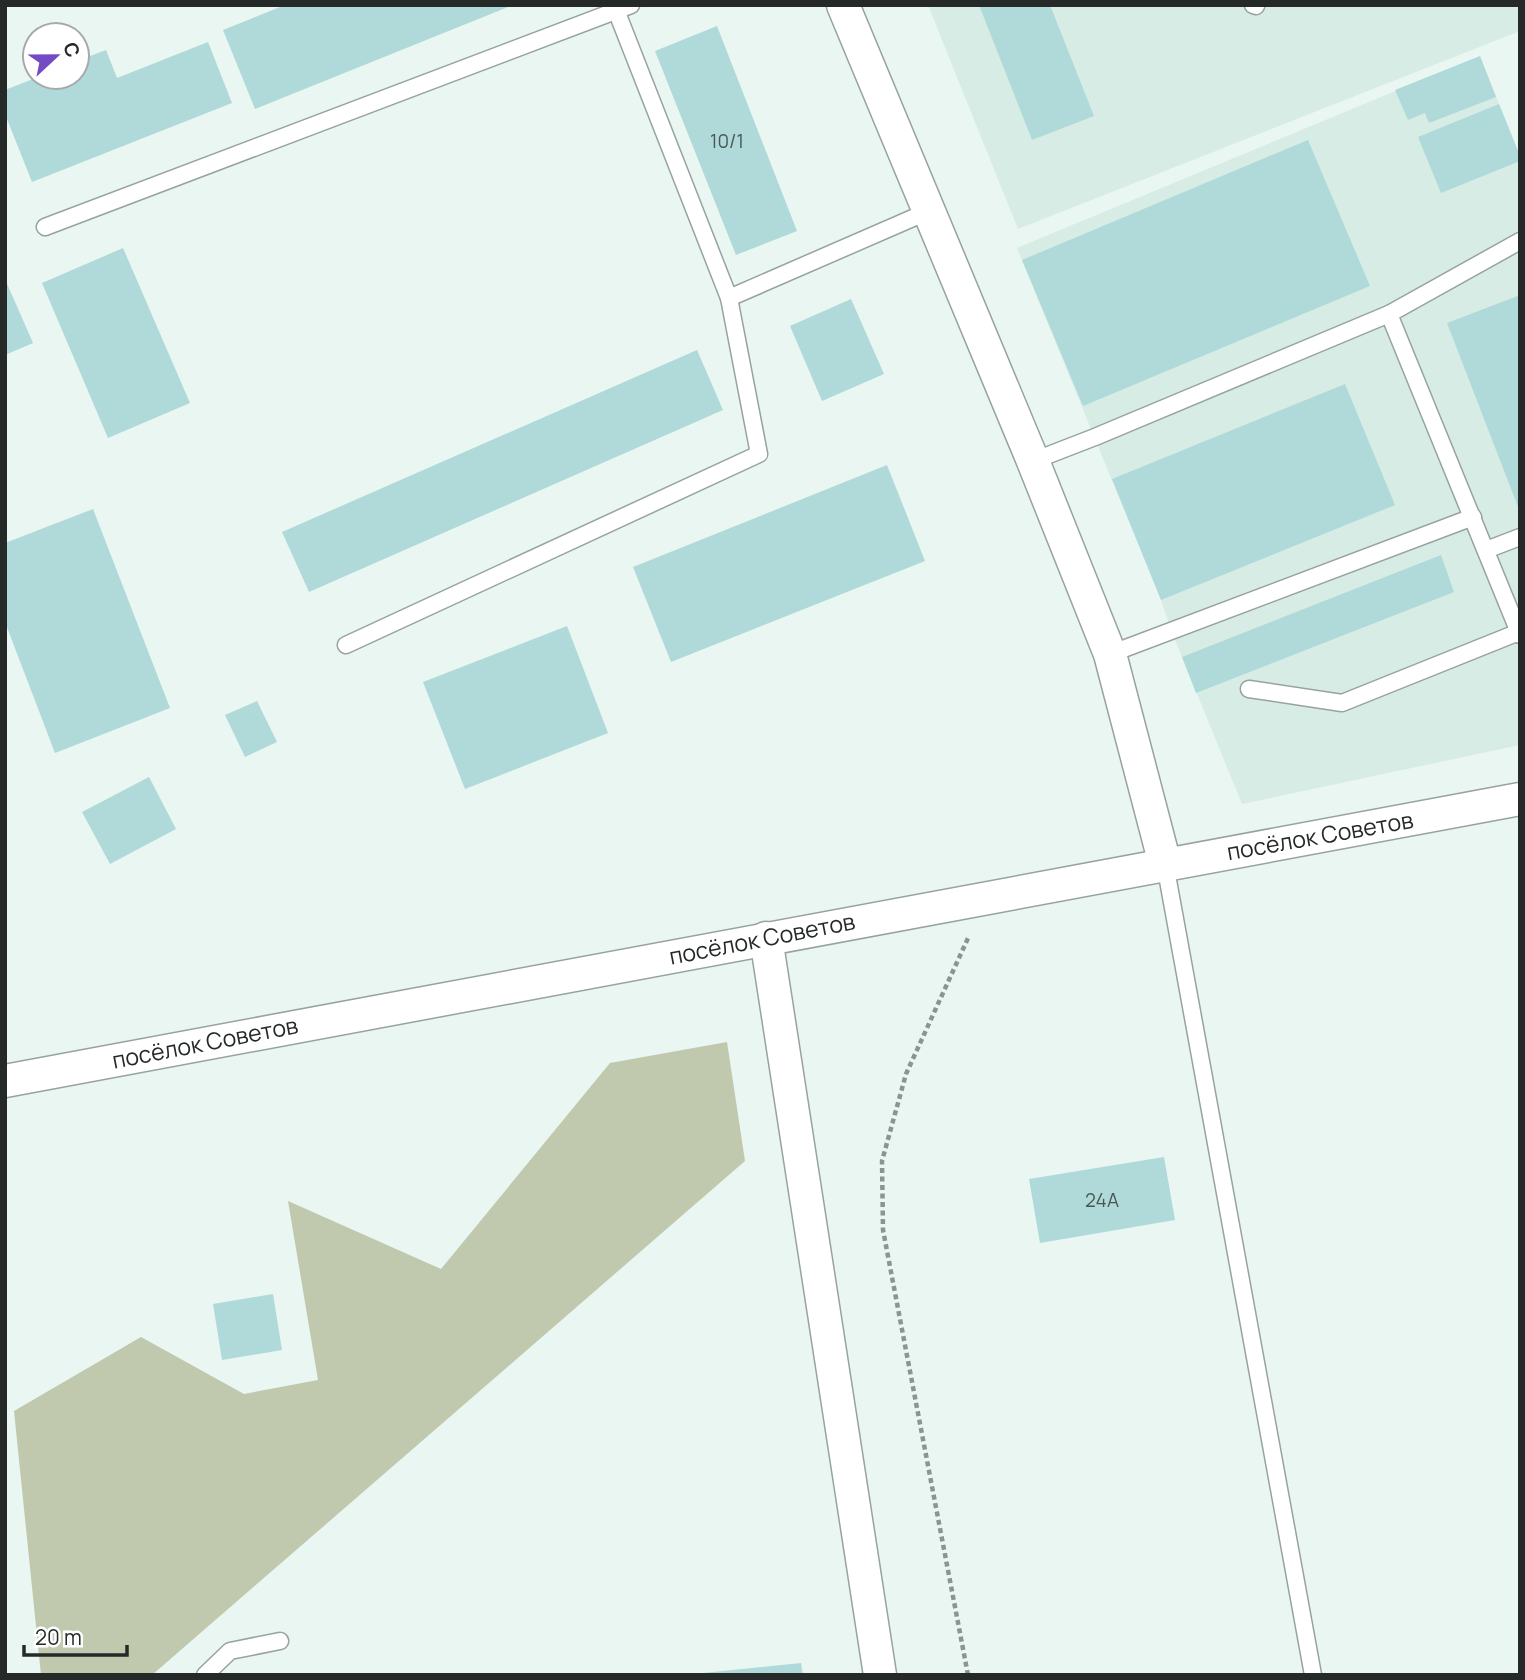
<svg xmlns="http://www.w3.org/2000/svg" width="1525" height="1680" viewBox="0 0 1525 1680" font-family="Manrope,sans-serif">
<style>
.built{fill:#d7ece4}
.green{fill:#c0c8ae}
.building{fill:#b0dad9}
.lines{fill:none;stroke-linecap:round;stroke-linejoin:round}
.service-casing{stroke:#97a39e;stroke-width:19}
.minor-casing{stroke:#97a39e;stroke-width:35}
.path{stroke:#8b9491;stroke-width:4.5;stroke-dasharray:5 3.5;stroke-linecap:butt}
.service{stroke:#fff;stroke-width:16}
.minor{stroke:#fff;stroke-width:32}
.labels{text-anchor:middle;stroke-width:5;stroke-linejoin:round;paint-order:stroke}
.number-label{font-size:19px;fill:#485654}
.street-label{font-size:23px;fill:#252a28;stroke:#fff}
</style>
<rect width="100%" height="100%" fill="#e9f6f1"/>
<g class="built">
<polygon points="928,5 1520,5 1520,31 1018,229"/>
<polygon points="1480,56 1520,156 1520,745 1242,804 1171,630 1161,600 1017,248"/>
</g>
<polygon class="green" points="727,1042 745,1161 152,1675 41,1675 14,1411 141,1337 244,1394 318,1380 288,1201 441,1269 610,1063"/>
<g class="building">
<polygon points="285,5 513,5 255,109 223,30"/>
<polygon points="979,5 1050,5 1094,116 1032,140"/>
<polygon points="717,26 797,231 736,255 655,51"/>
<polygon points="208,42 232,103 32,182 5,114 5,90 38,77 77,77 77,61 106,50 117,78"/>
<polygon points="1480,56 1496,97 1429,123 1425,113 1408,120 1395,90"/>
<polygon points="1499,104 1520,156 1520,161 1441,193 1418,137"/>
<polygon points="1308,140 1370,286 1083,406 1022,260"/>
<polygon points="123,248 190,403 108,438 42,283"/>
<polygon points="5,279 33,343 5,355"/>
<polygon points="1520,295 1520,512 1447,323"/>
<polygon points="851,299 884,374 822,401 790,326"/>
<polygon points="697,350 723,410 309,592 282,532"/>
<polygon points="1345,384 1395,505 1161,600 1112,479"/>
<polygon points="887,465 925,561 671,662 633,567"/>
<polygon points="93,509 170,708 55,753 5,622 5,543"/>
<polygon points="1441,555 1454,592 1196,693 1182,657"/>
<polygon points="567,626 608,733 465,789 423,682"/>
<polygon points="257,701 277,742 245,757 225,715"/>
<polygon points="149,777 176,829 110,864 82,812"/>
<polygon points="1164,1157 1175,1220 1040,1243 1029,1179"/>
<polygon points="273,1294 282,1350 222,1360 213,1304"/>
<polygon points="801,1663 803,1675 703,1675 703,1673"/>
</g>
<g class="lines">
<defs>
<g id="service">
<polyline points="1253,5 1256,6"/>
<polyline points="616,10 729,298 929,211"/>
<polyline points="45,227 631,5"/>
<polyline points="1389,314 1520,635"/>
<polyline points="1033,461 1095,437 1389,314 1520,241"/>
<polyline points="1486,550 1520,537"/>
<polyline points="346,645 759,454 729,298"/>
<polyline points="1110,654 1473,517"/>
<polyline points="1249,689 1342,703 1519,632"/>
<polyline points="1165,864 1313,1675"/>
<polyline points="205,1675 230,1651 280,1641"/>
</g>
<g id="minor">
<polyline points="843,5 1033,461 1110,654 1165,864"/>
<polyline points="766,938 880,1675"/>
<polyline points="5,1081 1520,799"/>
</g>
</defs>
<use href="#service" class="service-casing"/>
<use href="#minor" class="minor-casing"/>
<polyline class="path" points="968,1675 883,1230 882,1161 906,1074 969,936"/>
<use href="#service" class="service"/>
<use href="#minor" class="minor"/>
</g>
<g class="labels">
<g class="number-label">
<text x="727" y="148">10/1</text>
<text x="1102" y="1207">24А</text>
</g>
<g class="street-label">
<text transform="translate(1320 836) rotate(-10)" y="8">посёлок Советов</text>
<text transform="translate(762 939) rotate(-11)" y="8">посёлок Советов</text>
<text transform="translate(205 1043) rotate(-11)" y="8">посёлок Советов</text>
</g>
</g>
<rect width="1525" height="1680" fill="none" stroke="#252a28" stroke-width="14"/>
<g transform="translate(56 56) rotate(68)"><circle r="33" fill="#ffffff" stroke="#a8aaa9" stroke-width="2"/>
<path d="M0-5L12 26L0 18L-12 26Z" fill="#744bc4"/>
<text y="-10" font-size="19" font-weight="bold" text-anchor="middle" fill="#252a28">С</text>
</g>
<path d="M24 1645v10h103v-10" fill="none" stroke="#252a28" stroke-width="3.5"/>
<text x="35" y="1645" font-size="21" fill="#252a28" stroke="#ffffff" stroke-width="5" paint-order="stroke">20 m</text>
</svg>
